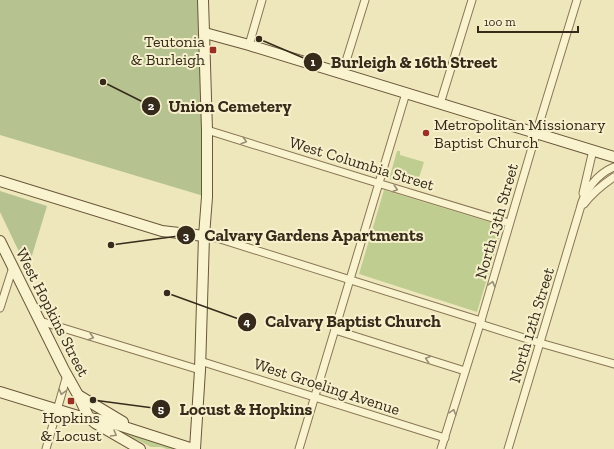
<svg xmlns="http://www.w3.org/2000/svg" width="614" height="449" viewBox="0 0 614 449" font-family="'Zilla Slab',serif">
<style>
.green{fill:#bfce90}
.cemetery{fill:#b6c290}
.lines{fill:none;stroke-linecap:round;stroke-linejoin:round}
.street-casing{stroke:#887655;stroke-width:9}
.secondary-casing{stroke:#695739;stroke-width:12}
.street{stroke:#faf3d0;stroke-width:7}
.secondary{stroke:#faf3d0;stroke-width:10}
.oneway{stroke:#988f76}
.poi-dot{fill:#993023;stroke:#f7f0cc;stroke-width:1.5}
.labels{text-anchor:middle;stroke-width:4;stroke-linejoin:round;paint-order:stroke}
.poi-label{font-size:16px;fill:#362b1b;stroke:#f7f0cc;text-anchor:end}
.street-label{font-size:16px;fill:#362b1b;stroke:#f7f0cc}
.leader{fill:none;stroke:#362b1b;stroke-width:1.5}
.callout-dot{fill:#362b1b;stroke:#f7f0cc;stroke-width:1.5}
.mark-label{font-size:12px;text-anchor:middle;font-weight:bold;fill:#fff}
.callout-label{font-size:17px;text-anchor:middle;font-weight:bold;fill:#362b1b;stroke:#f7f0cc;stroke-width:4;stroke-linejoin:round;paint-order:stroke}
</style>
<rect width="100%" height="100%" fill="#efe7bc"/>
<g class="green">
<polygon points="397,151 400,151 400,155 424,162 416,187 389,179"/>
<polygon points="384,190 503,226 477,312 359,274"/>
<polygon points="127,431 179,449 167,449 161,447 151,447 126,434"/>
</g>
<g class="cemetery">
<polygon points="0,0 203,0 207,197 0,135"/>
<polygon points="0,191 47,206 30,262 23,260 0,212"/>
</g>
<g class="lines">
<defs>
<g id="street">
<polyline points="249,45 262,0"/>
<polyline points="342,74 365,0"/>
<polyline points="440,104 472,0"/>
<polyline points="207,130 384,185 509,223"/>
<polyline points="583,193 593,150"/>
<path d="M584 204C593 192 602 185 614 177"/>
<polyline points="204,236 217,238 481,321"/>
<polyline points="0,308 13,267"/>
<polyline points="40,321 200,370"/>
<polyline points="480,324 540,343 614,364"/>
<polyline points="335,330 465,371"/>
<polyline points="200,361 445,438"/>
<polyline points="46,449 67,375"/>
<polyline points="299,449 406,93"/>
<polyline points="441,449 480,324 536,134 577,0"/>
<path d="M508 449 580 209C584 191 597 174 614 167"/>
</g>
<g id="secondary">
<polyline points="205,33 249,45 614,157"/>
<polyline points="0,181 162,231 204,236"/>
<polyline points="0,241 64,370 78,395 89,418 95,423 140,449"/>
<polyline points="0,392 78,416 89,418 106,421 193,449"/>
<polyline points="78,395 123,422"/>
<polyline points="195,449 200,370 204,236 207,197 207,130 203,0"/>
</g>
</defs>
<use href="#street" class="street-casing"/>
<use href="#secondary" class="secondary-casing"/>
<use href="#street" class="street"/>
<use href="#secondary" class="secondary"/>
</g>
<defs><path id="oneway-chevron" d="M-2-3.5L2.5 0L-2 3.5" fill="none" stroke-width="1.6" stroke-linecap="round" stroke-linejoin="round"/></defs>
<g class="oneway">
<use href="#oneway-chevron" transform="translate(244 141) rotate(17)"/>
<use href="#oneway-chevron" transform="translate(395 189) rotate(17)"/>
<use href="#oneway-chevron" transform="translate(492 284) rotate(-74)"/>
<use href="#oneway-chevron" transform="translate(91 337) rotate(17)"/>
<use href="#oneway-chevron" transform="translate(428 359) rotate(-162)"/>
<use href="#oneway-chevron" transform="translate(62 392) rotate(105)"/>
<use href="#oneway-chevron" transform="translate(453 412) rotate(-73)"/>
<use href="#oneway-chevron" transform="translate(114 434) rotate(30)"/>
</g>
<g class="poi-dot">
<rect x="209" y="46" width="8" height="8" rx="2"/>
<circle cx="426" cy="133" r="4"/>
<rect x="67" y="397" width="8" height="8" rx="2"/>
</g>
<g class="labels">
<g class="poi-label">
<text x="205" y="47">Teutonia<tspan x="205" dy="18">&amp; Burleigh</tspan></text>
<text x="434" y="130" text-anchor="start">Metropolitan Missionary<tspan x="434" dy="18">Baptist Church</tspan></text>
<text x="71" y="423" text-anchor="middle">Hopkins<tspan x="71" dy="18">&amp; Locust</tspan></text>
</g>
<g class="street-label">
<text transform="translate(362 163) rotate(17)" y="6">West Columbia Street</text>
<text transform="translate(496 221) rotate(-74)" y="6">North 13th Street</text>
<text transform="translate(53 312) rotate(63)" y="6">West Hopkins Street</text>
<text transform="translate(531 325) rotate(-73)" y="6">North 12th Street</text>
<text transform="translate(327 386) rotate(18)" y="6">West Groeling Avenue</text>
</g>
</g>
<path class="leader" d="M259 39L313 62M103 82L151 106M111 245L186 235M167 293L247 322M93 400L161 409"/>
<g class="callout-dot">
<circle cx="259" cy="39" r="4"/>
<circle cx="103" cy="82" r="4"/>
<circle cx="111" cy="245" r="4"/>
<circle cx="167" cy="293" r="4"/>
<circle cx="93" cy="400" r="4"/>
<circle cx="313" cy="62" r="10"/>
<circle cx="151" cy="106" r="10"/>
<circle cx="186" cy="235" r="10"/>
<circle cx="247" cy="322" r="10"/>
<circle cx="161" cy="409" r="10"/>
</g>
<g class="mark-label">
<text x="313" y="66">1</text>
<text x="151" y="110">2</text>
<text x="186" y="240">3</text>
<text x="247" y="326">4</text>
<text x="161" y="413">5</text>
</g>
<g class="callout-label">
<text x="414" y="68">Burleigh &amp; 16th Street</text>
<text x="230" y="112">Union Cemetery</text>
<text x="314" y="241">Calvary Gardens Apartments</text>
<text x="353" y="327">Calvary Baptist Church</text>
<text x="246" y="415">Locust &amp; Hopkins</text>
</g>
<path d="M478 26v6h100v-6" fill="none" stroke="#362b1b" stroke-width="2"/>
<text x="484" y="26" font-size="12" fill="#362b1b" stroke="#f7f0cc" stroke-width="3" paint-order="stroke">100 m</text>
</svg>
